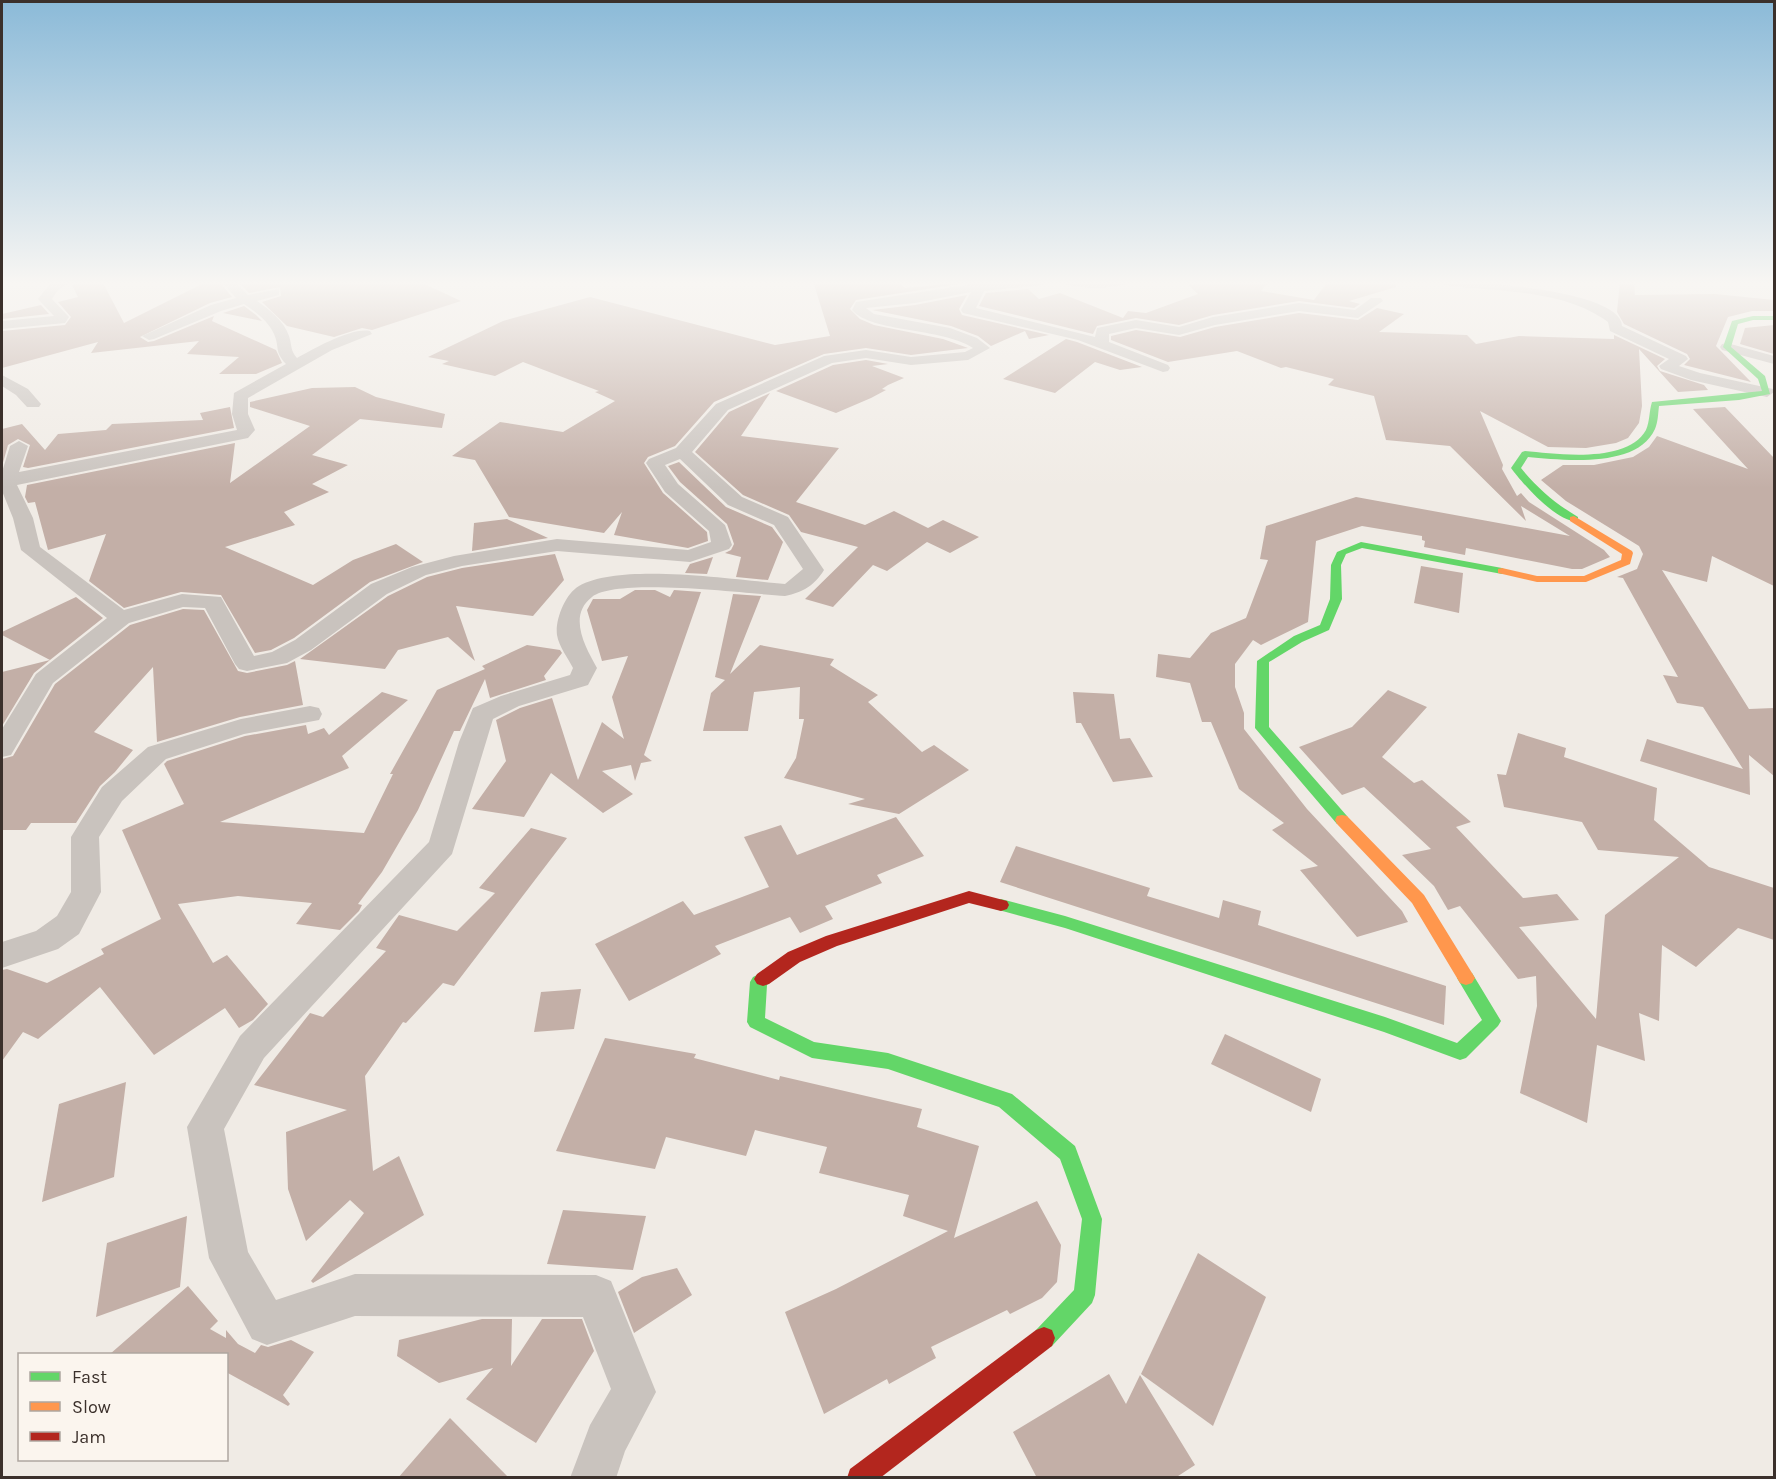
<svg xmlns="http://www.w3.org/2000/svg" width="1776" height="1479" viewBox="0 0 1776 1479" font-family="Karla,sans-serif">
<style>
.building{fill:#c3afa7}
.lines{fill:none;stroke-linecap:round;stroke-linejoin:round}
.street{fill:#c9c3be;fill-rule:evenodd}
.fast{fill:#63d668;fill-rule:evenodd}
.slow{fill:#ff974d;fill-rule:evenodd}
.jam{fill:#b3261e;fill-rule:evenodd}
</style>
<rect width="100%" height="100%" fill="#f0ebe5"/>
<g class="building">
<polygon points="98,281 102,281 124,323 208,281 219,281 232,297 210,303 140,337 148,342 154,341 214,316 212,321 276,350 282,363 256,374 219,374 239,357 187,354 199,341 91,353 98,342 2,368 2,331 65,325 71,317 58,302 78,297 72,285"/>
<polygon points="237,281 418,281 461,301 372,330 362,328 334,337 287,326 262,302 281,296 280,287 249,293"/>
<polygon points="813,281 898,281 905,288 978,281 856,300 850,309 860,319 874,325 943,339 968,348 911,355 866,348 824,354 714,402 675,446 648,457 644,463 663,493 707,532 708,541 688,548 614,535 622,512 604,533 509,517 475,460 452,456 500,422 563,432 615,401 595,392 599,391 523,362 495,376 442,364 449,361 428,357 503,321 590,297 775,345 830,336"/>
<polygon points="1211,281 1269,281 1261,291 1314,300 1328,281 1395,281 1396,287 1349,301 1360,304 1354,308 1299,301 1213,315 1179,325 1136,318 1097,326 1093,334 979,306 986,293 1028,289 1039,299 1060,293 1123,318 1128,311 1146,313 1198,294 1188,285 1213,284"/>
<polygon points="1620,281 1634,281 1635,295 1715,294 1774,300 1774,311 1752,311 1728,317 1716,346 1751,382 1684,365 1690,359 1687,354 1624,324 1617,312"/>
<polygon points="967,295 959,309 962,315 1049,335 1029,339 1025,331 991,346 978,336 951,326 872,310 915,305"/>
<polygon points="41,305 49,314 2,319 2,314"/>
<polygon points="244,306 256,315 262,321 223,313"/>
<polygon points="1377,308 1404,314 1379,332 1467,335 1476,344 1519,336 1614,339 1614,335 1665,359 1657,366 1660,371 1704,385 1708,390 1678,392 1639,349 1642,406 1639,423 1628,438 1616,443 1586,448 1548,447 1480,411 1503,465 1502,469 1517,496 1521,493 1529,502 1604,550 1610,557 1582,569 1572,569 1466,548 1465,555 1424,547 1425,541 1422,540 1422,536 1362,526 1316,541 1308,622 1261,645 1253,640 1235,664 1235,687 1244,713 1244,729 1307,809 1402,911 1408,922 1357,937 1300,870 1318,866 1272,830 1284,823 1239,789 1211,722 1202,722 1190,683 1156,677 1158,654 1190,658 1211,633 1246,618 1268,560 1260,559 1266,526 1356,497 1570,536 1521,506 1526,521 1450,446 1386,440 1374,396 1328,385 1334,379 1286,367 1281,368 1237,351 1168,362 1111,340 1111,336 1136,330 1180,337 1215,327 1299,313 1358,320"/>
<polygon points="1774,325 1774,354 1740,344 1745,328"/>
<polygon points="1066,339 1077,342 1142,367 1120,370 1095,362 1055,393 1003,379"/>
<polygon points="866,360 888,364 872,366 904,378 888,385 882,389 886,390 871,398 836,413 776,391 833,365"/>
<polygon points="355,387 376,397 445,414 442,428 360,419 312,455 348,465 312,484 329,492 284,512 295,525 225,547 313,585 353,560 396,544 423,562 370,582 294,638 271,650 255,653 221,595 181,592 124,608 89,581 106,534 48,550 35,502 28,503 25,497 27,485 235,443 230,483 310,426 250,407 250,402 312,388"/>
<polygon points="770,393 741,436 839,448 796,502 865,525 894,511 928,528 943,520 979,537 950,553 927,542 887,571 873,565 833,607 805,599 858,547 801,532 789,515 743,495 695,452 729,412"/>
<polygon points="230,407 234,428 28,468 23,467 30,445 18,439 8,445 2,466 2,429 22,424 45,450 58,434 106,430 112,424 203,420 200,413"/>
<polygon points="1725,407 1774,458 1774,586 1712,556 1707,582 1662,570 1749,709 1774,708 1774,776 1749,755 1750,795 1640,761 1647,739 1743,769 1703,707 1677,703 1663,675 1678,677 1623,578 1617,577 1637,569 1643,554 1639,546 1566,501 1541,480 1563,465 1594,465 1633,457 1649,447 1657,436 1748,469 1693,409"/>
<polygon points="679,462 726,507 772,527 783,542 768,580 736,577 741,557 725,553 731,550 734,544 727,524 680,482 668,466"/>
<polygon points="507,519 548,538 472,551 474,523"/>
<polygon points="555,554 564,580 533,616 456,606 475,661 448,637 398,650 385,669 300,659 388,596 427,577 462,568"/>
<polygon points="713,557 707,574 685,573 690,564"/>
<polygon points="1421,566 1463,573 1459,613 1414,603"/>
<polygon points="635,590 655,590 670,597 674,590 701,592 644,755 652,761 641,763 635,781 631,765 602,771 633,794 603,813 551,773 524,817 472,809 506,761 496,720 520,708 552,698 578,780 602,722 624,739 612,697 628,656 602,661 587,610 593,599 620,599"/>
<polygon points="733,594 761,596 730,674 760,645 834,659 830,665 878,695 868,702 922,752 934,745 969,770 899,814 848,804 865,799 784,778 796,758 804,719 799,719 800,687 754,692 748,731 703,731 711,693 725,680 715,677"/>
<polygon points="76,597 103,618 50,660 2,635 2,632"/>
<polygon points="183,609 204,610 238,671 247,673 287,665 295,661 303,705 240,717 157,742 153,667 94,732 133,750 115,772 100,786 76,823 31,823 26,830 2,830 2,759 13,756 55,684 130,625"/>
<polygon points="527,645 560,650 562,653 544,676 546,680 490,698 485,679 460,731 454,731 418,810 382,872 358,904 362,905 359,911 340,930 296,924 312,903 238,896 178,904 213,963 227,955 268,1004 253,1020 239,1028 225,1008 154,1055 100,987 38,1039 23,1032 2,1061 2,970 7,969 47,983 104,954 101,949 161,919 122,830 184,804 164,764 167,761 245,736 306,725 308,734 324,728 329,735 382,692 408,700 342,756 349,768 220,822 364,833 393,774 390,774 437,690 485,669 482,666"/>
<polygon points="50,660 34,673 2,726 2,672"/>
<polygon points="1388,690 1427,707 1382,757 1414,783 1422,780 1471,822 1456,827 1523,898 1557,894 1579,920 1519,927 1596,1019 1605,915 1679,857 1598,850 1582,822 1504,807 1497,774 1506,775 1518,733 1566,748 1564,757 1657,788 1654,820 1709,867 1774,888 1774,940 1738,928 1696,967 1662,945 1659,1021 1639,1013 1645,1061 1597,1045 1587,1123 1520,1093 1537,1006 1536,976 1518,979 1460,906 1448,910 1434,886 1402,855 1431,849 1364,787 1342,795 1299,747 1352,727"/>
<polygon points="1073,692 1114,694 1120,739 1130,738 1153,777 1113,782 1081,723 1076,723"/>
<polygon points="896,817 924,856 877,875 882,883 825,906 833,919 800,933 790,917 715,946 721,954 629,1001 595,944 683,901 694,915 769,887 744,837 781,825 797,855"/>
<polygon points="531,828 567,838 454,986 443,983 406,1023 403,1022 365,1076 373,1171 399,1156 424,1215 313,1283 311,1281 364,1213 350,1200 306,1241 288,1189 286,1132 347,1110 254,1085 310,1013 323,1017 386,951 376,948 399,915 457,931 495,893 479,888"/>
<polygon points="1016,846 1150,888 1147,896 1219,918 1223,900 1261,911 1258,925 1446,986 1444,1025 1000,882"/>
<polygon points="581,989 574,1029 534,1032 541,992"/>
<polygon points="1225,1034 1321,1079 1311,1112 1211,1064"/>
<polygon points="605,1038 696,1054 694,1058 779,1080 780,1076 922,1109 917,1127 979,1146 954,1238 1037,1201 1061,1245 1057,1282 1042,1298 1010,1314 1007,1310 931,1347 936,1358 889,1384 887,1379 824,1414 785,1312 836,1289 948,1231 903,1216 909,1195 819,1173 827,1147 755,1130 746,1156 666,1137 655,1169 556,1151"/>
<polygon points="126,1082 114,1177 42,1202 59,1104"/>
<polygon points="563,1210 646,1216 633,1270 547,1264"/>
<polygon points="187,1216 180,1287 96,1317 107,1243"/>
<polygon points="1198,1253 1266,1297 1213,1426 1141,1374"/>
<polygon points="677,1268 692,1295 634,1333 618,1292 642,1277"/>
<polygon points="188,1286 218,1321 210,1329 226,1338 226,1330 238,1344 255,1353 261,1345 268,1347 291,1340 314,1352 283,1395 290,1404 288,1406 226,1372 226,1354 110,1354"/>
<polygon points="482,1319 512,1319 511,1366 542,1319 582,1319 594,1351 536,1443 466,1399 493,1368 439,1383 397,1356 399,1340"/>
<polygon points="1109,1374 1126,1404 1140,1375 1195,1465 1175,1478 1037,1478 1013,1432"/>
<polygon points="450,1418 509,1478 398,1478"/>
</g>
<g class="lines">
<g class="street">
<polygon points="57,281 73,281 58,290 52,299 69,317 65,323 2,329 2,321 54,316 38,299 50,284"/>
<path d="M221 281H234L248 295 279 289V295L257 301C269 309 284 321 289 336 292 345 290 350 297 358 313 349 352 327 370 331L372 334 332 350 248 398V414L255 430 248 438 17 485 33 518 40 547 124 610 182 594 221 597 254 656 272 652 295 640 371 584 412 567 454 556 557 539 688 550 711 542 709 531 665 492 646 463 649 459 676 448 716 404 824 356 866 350 911 357 965 352 973 348C941 327 872 333 852 310L856 302 980 283 1049 281 1043 285 984 291 976 308 1095 337 1097 328 1136 320 1179 327 1213 317 1299 303 1355 310 1371 298H1381L1383 301 1358 318 1299 311 1215 325 1179 335 1136 328 1109 334V342L1168 365 1170 368 1168 371 1163 372 1078 340 963 313 961 310 971 292 915 303 866 308 874 314 950 328 977 338 990 348 968 360 911 365 866 358 832 363 728 410 692 452 742 497 788 517 824 570C814 586 803 592 785 596 749 594 617 577 592 597 567 616 586 648 597 668L588 685 519 706 493 719 452 854 264 1058 224 1129 248 1252 276 1300 355 1274 596 1275 611 1281 656 1392 625 1451 616 1478H570L590 1425 611 1389 583 1317 355 1316 267 1345 252 1339 209 1258 187 1127 240 1036 429 842 459 742 473 708 501 696 570 675 573 668C568 658 559 647 557 635 555 620 565 594 579 586 621 562 735 580 785 584L803 569 774 525 728 505 680 459 665 465 678 484 725 525 732 545 729 549 690 562 557 551 462 566 426 575 387 594 311 650 287 663 247 671 239 669 235 664 205 608 183 607 129 623 53 683 11 755 2 757V729L36 674 107 618 21 550 13 518 2 491V472L10 446 19 441 28 446 19 472 237 430 232 414 234 393 286 364C274 351 280 348 274 334 268 321 256 312 244 304L221 311 154 339 149 340 142 336 211 305 236 298Z"/>
<path d="M1060 281H1131C1121 290 1070 290 1060 281Z"/>
<path d="M1438 281C1466 281 1621 289 1622 326L1686 356 1688 359 1679 366 1700 373 1773 389 1774 392 1767 397 1691 380 1661 369 1659 366 1669 359 1610 331 1608 322C1564 289 1497 292 1444 285Z"/>
<polygon points="1727,343 1774,356 1774,364 1722,350 1720,347 1722,344"/>
<polygon points="2,375 28,389 41,404 39,407 27,407 16,395 2,386"/>
<polygon points="310,706 319,708 322,714 319,720 244,734 166,759 122,801 99,837 101,892 79,934 58,949 2,968 2,942 36,931 57,916 71,892 71,837 102,787 148,747 241,719"/>
</g>
<g class="fast">
<path d="M1753 316H1774V320H1753L1738 324 1731 347 1765 376 1770 394 1739 400 1659 406C1658 414 1658 422 1655 429 1637 469 1563 460 1528 457L1521 468C1537 488 1556 504 1578 517V521C1558 524 1522 483 1511 468L1522 452 1525 451C1557 454 1627 464 1646 430 1650 421 1649 411 1652 402L1762 391 1758 379 1723 347 1732 321Z"/>
<polygon points="1361,542 1502,568 1507,571 1502,574 1362,548 1346,554 1341,565 1342,599 1329,630 1302,642 1269,662 1269,727 1347,816 1349,820 1347,824 1337,824 1255,728 1257,661 1294,636 1320,625 1330,599 1331,565 1337,552"/>
<polygon points="1001,899 1065,916 1385,1017 1457,1043 1482,1020 1457,978 1460,973 1466,971 1472,973 1501,1021 1498,1026 1466,1058 1460,1060 1384,1032 1065,928 995,909 993,905 995,901"/>
<polygon points="763,972 769,974 772,979 767,985 765,1018 814,1042 888,1053 1012,1094 1075,1146 1102,1219 1095,1295 1092,1303 1052,1346 1044,1349 1036,1346 1033,1338 1036,1330 1074,1290 1082,1219 1060,1159 999,1107 888,1069 812,1058 750,1027 747,1022 750,982 753,977"/>
</g>
<g class="slow">
<polygon points="1574,516 1632,551 1633,553 1630,564 1586,582 1537,582 1498,573 1498,569 1502,568 1537,576 1584,576 1621,560 1622,554 1570,521 1570,517"/>
<polygon points="1342,815 1347,816 1424,895 1472,973 1475,978 1472,983 1466,985 1460,983 1412,903 1337,824 1335,820 1337,816"/>
</g>
<g class="jam">
<polygon points="969,891 1007,901 1009,905 1007,909 1001,911 969,903 837,946 800,962 769,984 763,986 757,984 754,979 757,974 788,952 826,936"/>
<polygon points="1044,1327 1052,1330 1055,1338 1052,1346 880,1478 847,1478 850,1469 1036,1330"/>
</g>
</g>
<linearGradient id="sky" x2="0" y2="1"><stop stop-color="#8bbad8"/><stop offset="0.58" stop-color="#f8f6f3"/><stop offset="1" stop-color="#f8f6f3" stop-opacity="0"/></linearGradient>
<rect width="1776" height="488" fill="url(#sky)"/>
<rect width="1776" height="1479" fill="none" stroke="#3b302b" stroke-width="6"/>
<rect x="18" y="1353" width="210" height="108" fill="#fbf5ee" stroke="#aea6a0" stroke-width="1.5"/>
<rect x="30" y="1372" width="30" height="9" fill="#63d668" stroke="#aea6a0" stroke-width="1.5"/>
<text x="72" y="1383" font-size="18" fill="#3b302b">Fast</text>
<rect x="30" y="1402" width="30" height="9" fill="#ff974d" stroke="#aea6a0" stroke-width="1.5"/>
<text x="72" y="1413" font-size="18" fill="#3b302b">Slow</text>
<rect x="30" y="1432" width="30" height="9" fill="#b3261e" stroke="#aea6a0" stroke-width="1.5"/>
<text x="72" y="1443" font-size="18" fill="#3b302b">Jam</text>
</svg>
